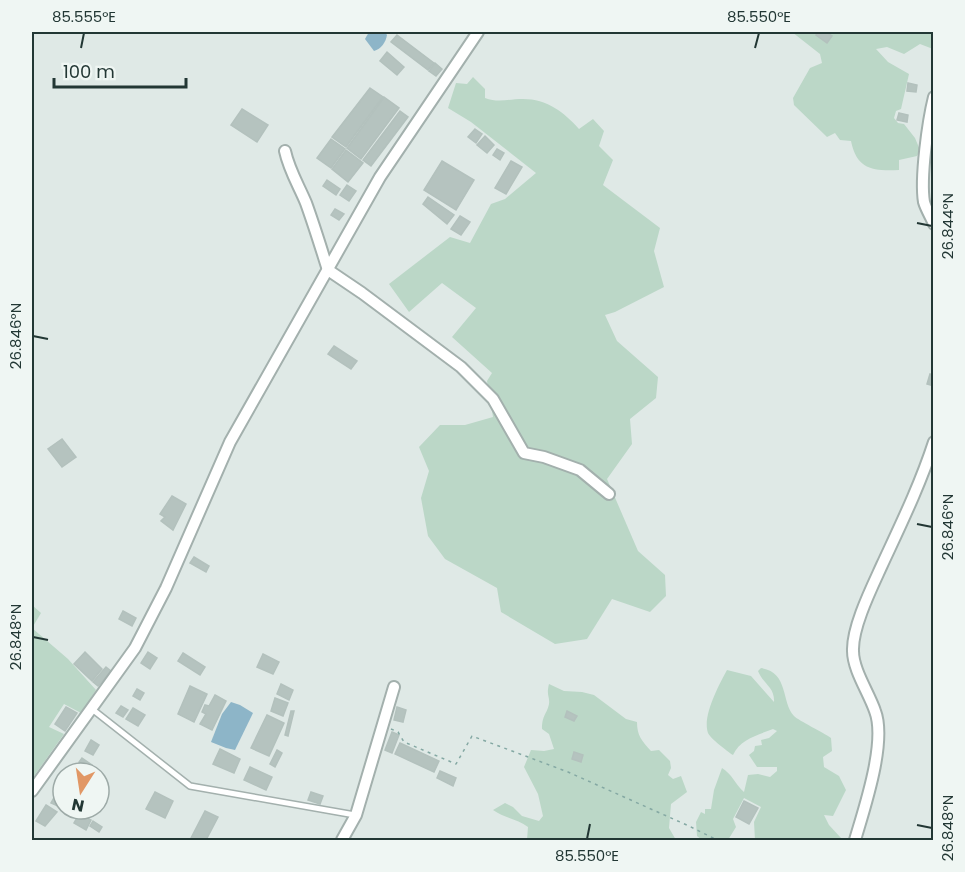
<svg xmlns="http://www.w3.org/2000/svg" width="965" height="872" viewBox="0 0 965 872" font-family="Poppins,sans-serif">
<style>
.green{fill:#bbd7c7}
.water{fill:#8db5c8}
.building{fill:#b5c3bf;stroke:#b3c1bd;stroke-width:1.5}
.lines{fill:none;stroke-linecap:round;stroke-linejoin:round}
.lane-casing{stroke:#a3b0ad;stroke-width:8}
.street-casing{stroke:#a3b0ad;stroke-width:14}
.path{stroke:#84a8a3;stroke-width:1.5;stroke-dasharray:3 4.5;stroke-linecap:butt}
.lane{stroke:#fff;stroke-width:5}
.street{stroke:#fff;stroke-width:10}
.ticks{fill:none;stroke:#223734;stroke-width:2}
.neatline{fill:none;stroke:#223734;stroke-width:2}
.ticks-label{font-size:15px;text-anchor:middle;fill:#223734}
</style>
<rect width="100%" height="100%" fill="#dfe9e6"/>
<g class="green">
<path d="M792 32H933V49L920 44 904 54 887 47 876 49 888 62 909 74 901 109 896 111 894 118 898 123 904 124 915 138 920 150 917 156 899 160V170C873 171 857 170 851 141L840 140 835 133 827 137 794 105 793 98 810 68 822 63 820 54Z"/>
<path d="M473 77 485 89V98C498 103 509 99 523 99 547 99 564 112 579 129L593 119 604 131 599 146 613 160 603 185 660 228 654 251 664 287 615 312 605 315 617 341 658 377 656 398 630 419 632 444 607 479 638 551 665 575 666 596 650 612 612 599 587 639 555 644 501 612 497 588 445 559 428 536 421 498 429 471 419 447 440 425H465L493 417 487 381 492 373 452 337 476 308 442 283 409 312 389 284 450 237 470 243 491 204 505 199 536 173 471 122 448 108 456 83 467 84Z"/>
<polygon points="32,605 41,613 32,628 68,659 96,690 81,713 64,704 49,727 64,734 32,779"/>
<path d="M761 668C789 672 781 702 794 716 799 721 823 732 831 738L832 751 823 757 824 767 839 776 846 790 833 816 824 815 829 825 841 838V840H755L754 822 761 807 744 798 733 819 736 827 728 840H702L697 836 696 822 701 812 705 814V809H711L714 790 722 768C732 774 735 784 744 792L748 775 758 774 770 777 777 771V767H757L749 755 754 751 755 746 762 745 761 740 769 738 777 731 773 729C758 735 740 739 733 755 727 751 711 739 708 733 702 716 719 685 727 670L751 676 774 702C775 687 763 684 758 671Z"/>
<path d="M549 684 564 691 582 692 594 695 626 719 637 722C637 736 642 741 651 751L659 750 670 761 671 768 668 775 673 779 681 776 687 792 671 804 669 828 676 840H651L646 838 643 840H527L528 827C518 819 504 818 493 810L505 803 513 807 522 816 539 821 543 816 538 794 524 767 531 750 544 751 554 749 549 734 542 729C542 715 547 714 549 704 550 696 546 696 549 684Z"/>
</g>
<g class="water">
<path d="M369 32H385L387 35C386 42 381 49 374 51L365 39Z"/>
<polygon points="231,702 240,705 253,713 235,750 226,748 211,742 222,714"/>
</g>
<g class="building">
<polygon points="818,32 826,32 832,36 827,43 816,35"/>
<polygon points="397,35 434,63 428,70 391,42"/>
<polygon points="387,52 404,67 397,75 380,61"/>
<polygon points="435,63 442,69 436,76 429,71"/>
<polygon points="908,83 917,85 916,92 907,91"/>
<polygon points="370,88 383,97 346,147 332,137"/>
<polygon points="384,97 399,108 361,159 347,148"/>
<polygon points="242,109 268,125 257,142 231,125"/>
<polygon points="400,111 408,117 371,166 363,160"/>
<polygon points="899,113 908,115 907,122 897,120"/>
<polygon points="475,129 482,134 476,143 468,137"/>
<polygon points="485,136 494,145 487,153 477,145"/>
<polygon points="331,139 345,149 331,168 317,158"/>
<polygon points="497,149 504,153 500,160 493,155"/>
<polygon points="346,150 363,163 348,182 332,169"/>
<polygon points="442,161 474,180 456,210 424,190"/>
<polygon points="511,161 522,167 506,194 495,188"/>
<polygon points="327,180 340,189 336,195 323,186"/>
<polygon points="347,185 356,191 349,201 340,195"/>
<polygon points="428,197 454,215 447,224 423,204"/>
<polygon points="335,209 344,214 339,220 331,215"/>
<polygon points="460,216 470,222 461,235 451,229"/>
<polygon points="334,346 357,361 351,369 328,354"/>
<polygon points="930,374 934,375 934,386 927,384"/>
<polygon points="62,439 76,457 62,467 48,449"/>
<polygon points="172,496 186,504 173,530 161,521 165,517 160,514"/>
<polygon points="194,557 209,566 206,572 190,563"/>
<polygon points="123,611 136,618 132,626 119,619"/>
<polygon points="85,652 102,669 92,681 74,664"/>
<polygon points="148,652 157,658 150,669 141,663"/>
<polygon points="183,653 205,667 200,675 178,661"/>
<polygon points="263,654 279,662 273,674 257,667"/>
<polygon points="106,667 111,671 98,686 93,682"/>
<polygon points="281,684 293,690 289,700 277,694"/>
<polygon points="190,686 207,694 194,722 178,714"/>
<polygon points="137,689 144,693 140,700 133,696"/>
<polygon points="215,695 226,701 212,730 200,724 206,714 202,712 205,705 209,706"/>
<polygon points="275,698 288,703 283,716 271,711"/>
<polygon points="121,706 128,710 123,717 116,713"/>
<polygon points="66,707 77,713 65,731 55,724"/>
<polygon points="397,707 406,710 403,722 394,720"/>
<polygon points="133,708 145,715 138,726 126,719"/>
<polygon points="291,711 294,711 288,736 285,735"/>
<polygon points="567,711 577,716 574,721 565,717"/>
<polygon points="267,715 284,723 269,756 251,748"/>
<polygon points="392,732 399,735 392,753 385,750"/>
<polygon points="91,740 99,745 93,755 85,751"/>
<polygon points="400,743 439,761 434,772 395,754"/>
<polygon points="220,749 240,759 234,773 213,764"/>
<polygon points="277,750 282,753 275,767 270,764"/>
<polygon points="574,752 583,755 581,762 572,759"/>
<polygon points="82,758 92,765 89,770 79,762"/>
<polygon points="250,767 272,777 266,790 244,780"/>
<polygon points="440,771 456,778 453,786 437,778"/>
<polygon points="155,792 173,801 165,818 146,809"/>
<polygon points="311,792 323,796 320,804 308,800"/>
<polygon points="55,796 63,800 62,808 51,803"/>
<polygon points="744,801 758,808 749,824 736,817"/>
<polygon points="46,805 57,812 45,826 36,821"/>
<polygon points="205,811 218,817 206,840 190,840"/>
<polygon points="79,814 91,820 86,830 74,823"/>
<polygon points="93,821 102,827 99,832 90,826"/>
</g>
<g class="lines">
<defs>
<polyline id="lane" points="92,709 190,786 355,815"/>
<g id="street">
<path d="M934 97C928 121 920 178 924 202 926 209 931 217 934 224"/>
<path d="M285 151C289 170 299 186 306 203 314 225 321 248 328 270L362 293 461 367 493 399 524 453 544 457 580 470 609 494"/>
<polyline points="32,791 135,648 166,588 230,442 380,177 478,32"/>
<polyline points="342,840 356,815 394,687"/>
<path d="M855 840C864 809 887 742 875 711 869 693 853 670 853 651 852 627 872 587 882 565 901 524 920 485 934 442"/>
</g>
</defs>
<use href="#lane" class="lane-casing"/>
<use href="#street" class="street-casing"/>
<polyline class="path" points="391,729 398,732 404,742 456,764 472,736 568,772 689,826 717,840"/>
<use href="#lane" class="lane"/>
<use href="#street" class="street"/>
</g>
<path class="ticks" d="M81 48 84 33M755 48 759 33M917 223 932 226M33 336 48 339M917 524 932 527M33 637 48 640M917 825 932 828M587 839 590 824"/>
<rect width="965" height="872" fill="none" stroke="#eff6f3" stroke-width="66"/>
<g transform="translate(81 791) rotate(192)"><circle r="28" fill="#eff6f3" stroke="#9daaa7" stroke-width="1.5"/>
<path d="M0-4.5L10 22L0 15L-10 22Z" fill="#e19765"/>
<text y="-9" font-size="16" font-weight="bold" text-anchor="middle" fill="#223734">N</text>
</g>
<path d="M54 78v9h132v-9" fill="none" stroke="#223734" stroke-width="3"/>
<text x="63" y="78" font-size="18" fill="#223734" stroke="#eff6f3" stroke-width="4.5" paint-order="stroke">100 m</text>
<rect x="33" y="33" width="899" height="806" class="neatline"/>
<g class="ticks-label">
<text x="84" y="22">85.555°E</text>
<text x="759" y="22">85.550°E</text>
<text transform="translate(948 226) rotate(-90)" y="5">26.844°N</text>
<text transform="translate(16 336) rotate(-90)" y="5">26.846°N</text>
<text transform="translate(948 527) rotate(-90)" y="5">26.846°N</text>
<text transform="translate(16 637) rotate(-90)" y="5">26.848°N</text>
<text transform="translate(948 828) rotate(-90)" y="5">26.848°N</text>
<text x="587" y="861">85.550°E</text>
</g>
</svg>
